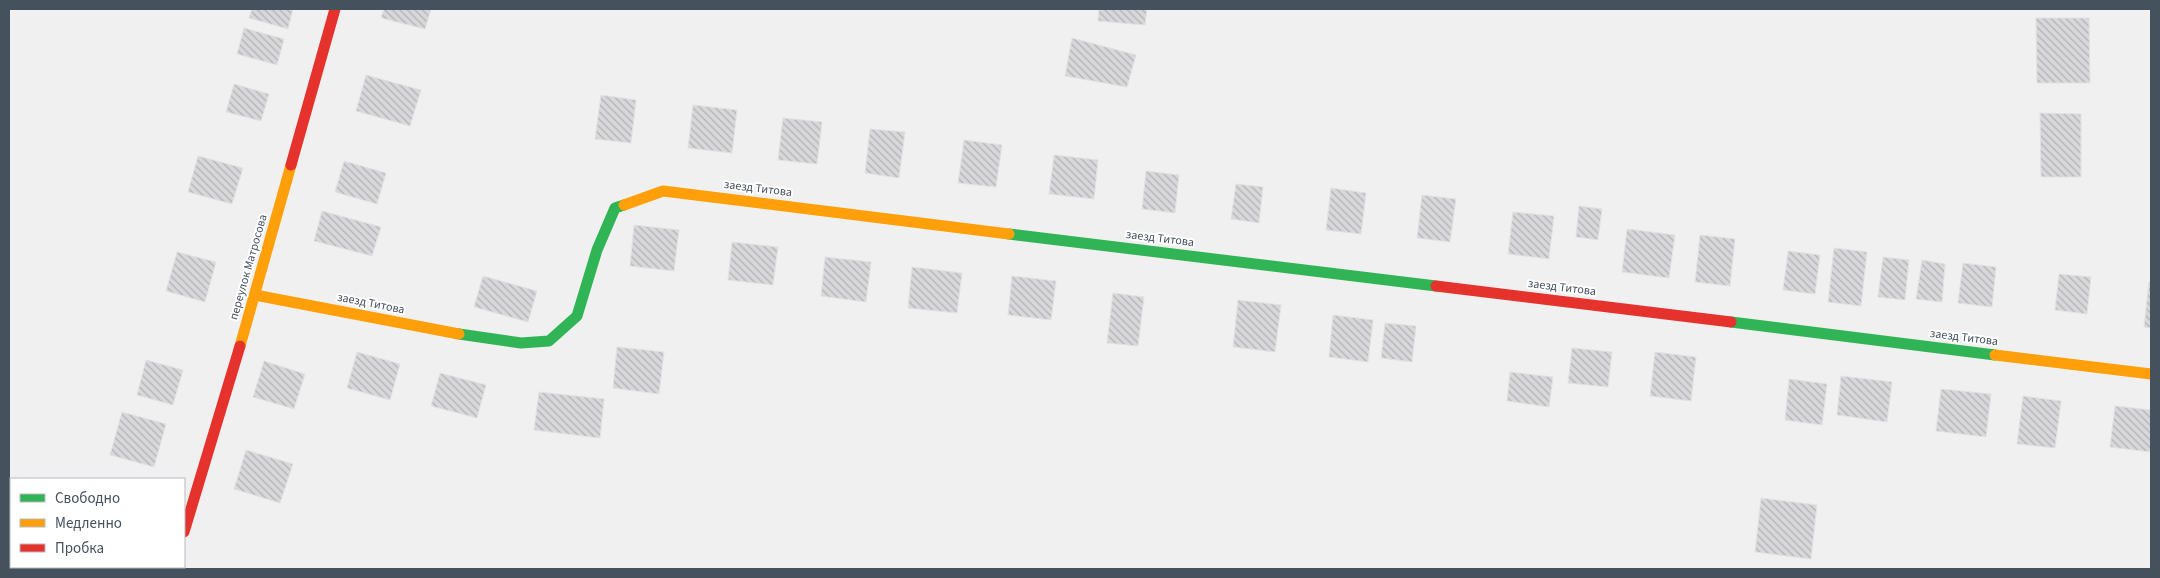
<svg xmlns="http://www.w3.org/2000/svg" width="2160" height="578" viewBox="0 0 2160 578" font-family="'Source Sans 3',sans-serif">
<style>
.building{fill:url(#building-back-hatch);stroke:#e2e2e3}
.lines{fill:none;stroke-linecap:round;stroke-linejoin:round}
.fast{stroke:#30b455;stroke-width:11}
.slow{stroke:#ff9f0a;stroke-width:11}
.jam{stroke:#e5322d;stroke-width:11}
.labels{text-anchor:middle;stroke-width:4;stroke-linejoin:round;paint-order:stroke}
.street-label{font-size:12px;fill:#46515e;stroke:#fff}
</style>
<defs>
<pattern id="building-back-hatch" width="6" height="6" patternUnits="userSpaceOnUse" patternTransform="scale(1.25)"><rect width="6" height="6" fill="#d8d8da"/><path d="M-1 5l2 2M0 0l6 6M5-1l2 2" fill="none" stroke="#b1b2b4"/></pattern>
</defs>
<rect width="100%" height="100%" fill="#f1f0f0"/>
<g class="building">
<polygon points="252,9 293,9 288,29 249,18"/>
<polygon points="384,9 431,9 425,29 381,18"/>
<polygon points="1099,9 1147,9 1145,25 1098,21"/>
<polygon points="2036,18 2089,18 2090,83 2037,83"/>
<polygon points="244,28 284,39 277,65 237,54"/>
<polygon points="1072,38 1136,55 1127,87 1065,76"/>
<polygon points="366,75 421,90 410,126 356,111"/>
<polygon points="234,84 269,94 261,121 226,112"/>
<polygon points="601,95 636,100 631,143 595,139"/>
<polygon points="693,105 737,110 732,153 688,148"/>
<polygon points="2040,113 2081,114 2081,177 2041,177"/>
<polygon points="783,118 822,122 817,164 778,160"/>
<polygon points="870,129 905,132 899,178 865,173"/>
<polygon points="964,140 1002,145 996,187 958,183"/>
<polygon points="1054,155 1098,160 1094,199 1049,194"/>
<polygon points="198,156 243,168 232,204 188,192"/>
<polygon points="344,161 386,173 377,204 335,192"/>
<polygon points="1146,171 1179,175 1175,213 1142,209"/>
<polygon points="1236,184 1263,187 1259,223 1231,219"/>
<polygon points="1331,188 1366,193 1361,234 1326,230"/>
<polygon points="1422,195 1456,199 1450,242 1417,238"/>
<polygon points="1579,206 1602,209 1598,240 1576,237"/>
<polygon points="322,211 381,227 372,256 314,241"/>
<polygon points="1513,212 1554,216 1549,259 1508,254"/>
<polygon points="634,225 679,230 674,271 630,266"/>
<polygon points="1627,229 1675,235 1669,278 1622,272"/>
<polygon points="1700,235 1735,239 1730,286 1695,282"/>
<polygon points="732,242 778,247 773,285 728,280"/>
<polygon points="1834,248 1867,252 1861,306 1828,302"/>
<polygon points="1788,251 1820,255 1815,294 1783,290"/>
<polygon points="177,252 216,262 205,302 166,291"/>
<polygon points="825,257 871,262 866,302 821,296"/>
<polygon points="1883,257 1909,260 1905,300 1878,297"/>
<polygon points="1922,260 1945,264 1942,302 1916,299"/>
<polygon points="1963,263 1996,267 1992,307 1958,303"/>
<polygon points="912,267 962,273 957,313 908,308"/>
<polygon points="2059,274 2091,277 2087,314 2055,310"/>
<polygon points="483,276 537,291 528,322 474,307"/>
<polygon points="1012,276 1056,281 1051,320 1008,315"/>
<polygon points="2149,282 2151,282 2151,328 2144,327"/>
<polygon points="1113,293 1144,297 1138,346 1107,343"/>
<polygon points="1238,300 1281,305 1275,352 1233,347"/>
<polygon points="1333,315 1373,320 1368,362 1329,357"/>
<polygon points="1385,323 1416,326 1412,362 1381,358"/>
<polygon points="617,347 664,352 659,394 613,388"/>
<polygon points="1572,348 1612,352 1608,387 1568,383"/>
<polygon points="357,352 400,364 390,400 347,388"/>
<polygon points="1655,352 1696,357 1691,401 1650,396"/>
<polygon points="146,360 183,370 173,405 137,395"/>
<polygon points="264,361 305,374 294,409 253,397"/>
<polygon points="1510,372 1553,377 1549,407 1507,401"/>
<polygon points="440,373 486,385 477,418 431,406"/>
<polygon points="1841,376 1892,382 1887,422 1837,415"/>
<polygon points="1789,379 1827,384 1822,425 1785,420"/>
<polygon points="1941,389 1991,394 1986,437 1936,431"/>
<polygon points="539,392 604,399 600,438 534,430"/>
<polygon points="2023,396 2061,401 2055,448 2017,444"/>
<polygon points="2115,406 2151,410 2151,452 2110,447"/>
<polygon points="122,412 166,424 154,467 110,455"/>
<polygon points="246,450 293,464 280,503 234,489"/>
<polygon points="1761,498 1817,505 1811,559 1755,552"/>
</g>
<g class="lines">
<g class="fast">
<polyline points="1009,234 1436,286"/>
<polyline points="1731,322 1995,355"/>
<polyline points="459,334 521,343 549,341 577,316 597,250 615,208 624,205"/>
<polyline points="173,567 173,569"/>
</g>
<g class="slow">
<polyline points="624,205 663,191 1009,234"/>
<polyline points="255,295 459,334"/>
<polyline points="240,346 291,165"/>
<polyline points="1995,355 2151,374"/>
</g>
<g class="jam">
<polyline points="291,165 335,9"/>
<polyline points="1436,286 1731,322"/>
<polyline points="184,532 240,346"/>
</g>
</g>
<g class="labels">
<g class="street-label">
<text transform="translate(758 188) rotate(7)" y="4">заезд Титова</text>
<text transform="translate(1160 238) rotate(7)" y="4">заезд Титова</text>
<text transform="translate(248 267) rotate(-74)" y="4">переулок Матросова</text>
<text transform="translate(1562 287) rotate(7)" y="4">заезд Титова</text>
<text transform="translate(371 303) rotate(11)" y="4">заезд Титова</text>
<text transform="translate(1964 337) rotate(7)" y="4">заезд Титова</text>
</g>
</g>
<rect width="2160" height="578" fill="none" stroke="#46515e" stroke-width="20"/>
<rect x="10" y="478" width="175" height="90" fill="#ffffff" stroke="#b5b9bf"/>
<rect x="20" y="494" width="25" height="8" fill="#30b455" stroke="#b5b9bf"/>
<text x="55" y="503" font-size="15" fill="#46515e">Свободно</text>
<rect x="20" y="519" width="25" height="8" fill="#ff9f0a" stroke="#b5b9bf"/>
<text x="55" y="528" font-size="15" fill="#46515e">Медленно</text>
<rect x="20" y="544" width="25" height="8" fill="#e5322d" stroke="#b5b9bf"/>
<text x="55" y="553" font-size="15" fill="#46515e">Пробка</text>
</svg>
